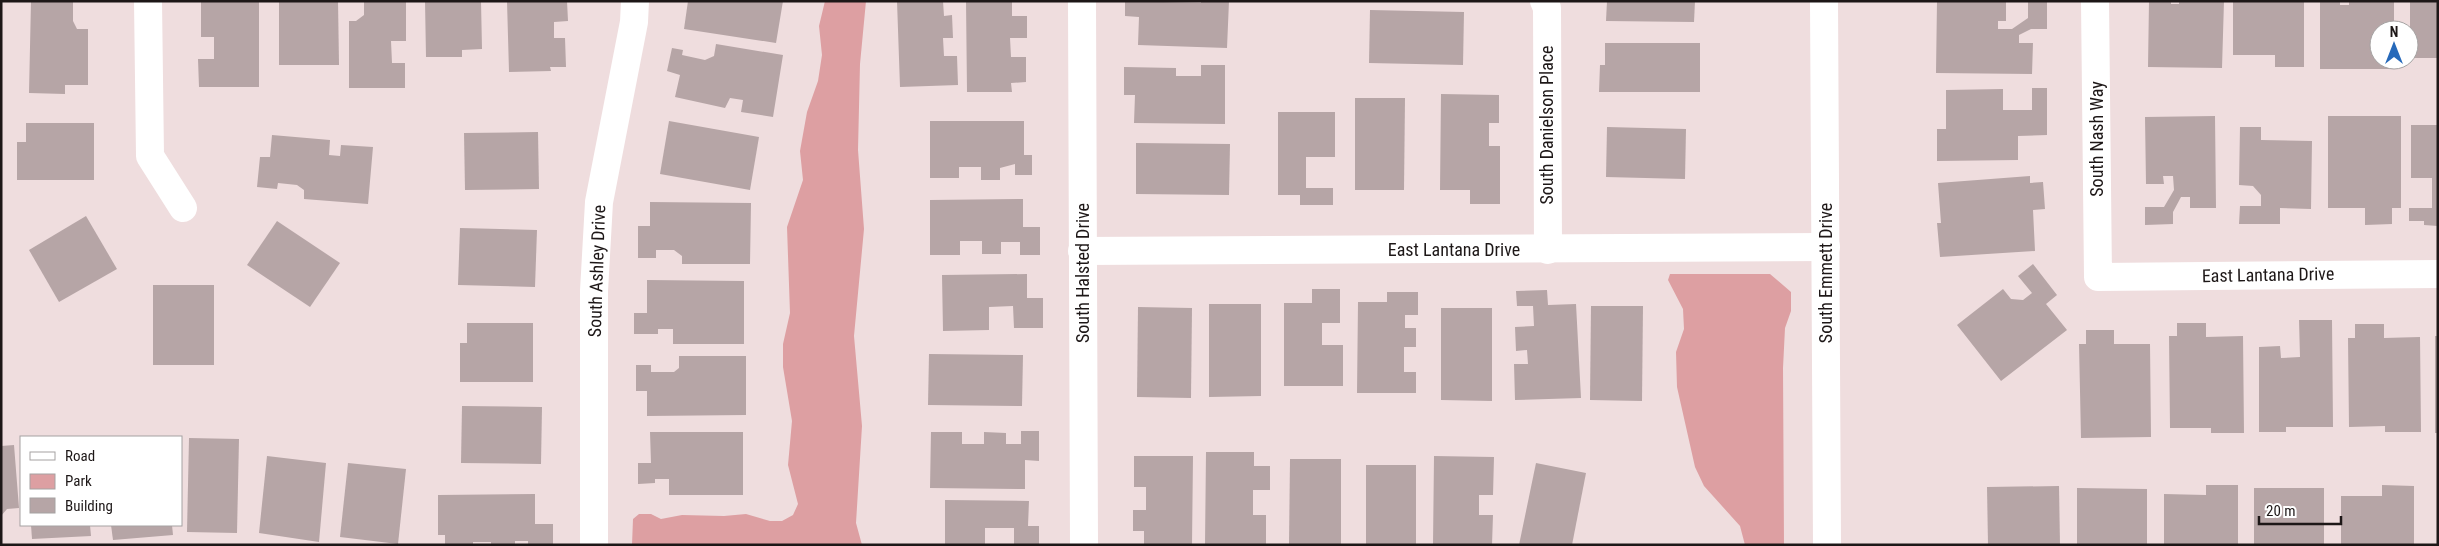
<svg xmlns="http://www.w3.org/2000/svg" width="2439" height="546" viewBox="0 0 2439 546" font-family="'Roboto Condensed',sans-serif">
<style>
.green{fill:#dd9fa2}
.building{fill:#b6a5a6}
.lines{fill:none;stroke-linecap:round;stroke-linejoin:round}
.minor{stroke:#fff;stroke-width:28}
.labels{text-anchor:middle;stroke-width:4;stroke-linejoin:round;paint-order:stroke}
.street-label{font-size:18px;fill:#1d1717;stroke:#fff}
</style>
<rect width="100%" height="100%" fill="#efddde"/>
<g class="green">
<polygon points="825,1 866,1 860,64 858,150 864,229 854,336 862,426 856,523 862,545 632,545 633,519 639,514 651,514 661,519 682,515 724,516 746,514 770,521 782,521 793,515 798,504 788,465 792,421 783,367 783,344 790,313 787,227 803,180 800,151 807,112 818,81 822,55 819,26"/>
<polygon points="1670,274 1770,274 1791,292 1791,311 1785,328 1783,368 1784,545 1745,545 1740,526 1704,486 1695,467 1677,387 1676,352 1684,329 1683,309 1668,280"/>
</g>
<g class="building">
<polygon points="31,1 73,1 73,21 77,29 88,29 88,85 65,85 65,94 29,93"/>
<polygon points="201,1 259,1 259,87 199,87 198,59 214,59 214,37 201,37"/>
<polygon points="279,1 338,1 339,65 279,65"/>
<polygon points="364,1 406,1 406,41 391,41 392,63 405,63 405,88 349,88 349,21 356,21 364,15"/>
<polygon points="425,1 481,1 482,49 462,50 462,57 426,57"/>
<polygon points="507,1 567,1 568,21 554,22 554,38 565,38 566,67 550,67 551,71 509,72"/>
<polygon points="688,1 783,1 776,43 684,29"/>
<polygon points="897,1 943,1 944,16 952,15 953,38 943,38 944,56 957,56 958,85 900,87"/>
<polygon points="966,1 1012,1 1012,16 1027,16 1027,38 1010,38 1011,57 1026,57 1026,82 1011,83 1012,92 967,92"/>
<polygon points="1125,1 1201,3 1201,1 1229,1 1227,48 1138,45 1139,17 1125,16"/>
<polygon points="1607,1 1695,1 1694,22 1606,21"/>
<polygon points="1937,1 2006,1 2006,21 1998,21 1998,29 2012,29 2028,18 2028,1 2047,1 2047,29 2031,29 2019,35 2019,43 2033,43 2032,74 1936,73"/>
<polygon points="2149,1 2171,1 2171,4 2179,4 2179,1 2224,1 2222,68 2148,67"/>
<polygon points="2233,1 2304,1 2304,67 2275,67 2275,55 2233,55"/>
<polygon points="2320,1 2340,1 2340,5 2349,5 2349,1 2394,1 2394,30 2379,30 2379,60 2394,60 2394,69 2320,69"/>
<rect x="2410" y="1" width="28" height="57"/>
<polygon points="1370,10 1464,12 1463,65 1369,63"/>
<polygon points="1605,43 1700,43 1700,92 1599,92 1600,65 1605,65"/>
<polygon points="716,44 783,55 773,117 741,112 743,100 730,98 725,108 675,97 680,75 667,71 672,48 683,50 682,55 705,60 714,56"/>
<polygon points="1201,65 1225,65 1225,124 1134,123 1135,95 1124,95 1124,67 1176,68 1176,76 1201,76"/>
<polygon points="2032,88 2047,88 2047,135 2018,136 2018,160 1937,161 1937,129 1946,129 1946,90 2003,89 2003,110 2032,110"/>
<polygon points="1441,94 1499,95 1499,123 1489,123 1489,146 1500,146 1500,204 1470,204 1470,190 1440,190"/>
<polygon points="1355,98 1405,98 1404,190 1355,190"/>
<polygon points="1278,112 1335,112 1335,157 1306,157 1306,188 1333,188 1333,205 1300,205 1300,195 1278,195"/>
<polygon points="2215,116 2216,208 2190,208 2190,197 2181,197 2173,212 2173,224 2145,225 2145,207 2164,207 2174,190 2173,176 2163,176 2164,184 2146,184 2145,117"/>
<polygon points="2328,116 2401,116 2401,208 2392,208 2392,224 2365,225 2365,208 2328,208"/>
<polygon points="669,121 759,137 750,190 660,174"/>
<polygon points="930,121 1024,121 1024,155 1032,155 1032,175 1015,175 1015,164 1000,168 1000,180 981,180 981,167 959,167 959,178 930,178"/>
<polygon points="26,123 94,123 94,180 17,180 17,142 26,142"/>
<polygon points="2411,125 2438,125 2438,226 2424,225 2424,221 2409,221 2409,208 2432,208 2432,178 2411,178"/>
<polygon points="1607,127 1686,129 1685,179 1606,177"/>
<polygon points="2240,127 2261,127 2261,140 2312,141 2311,209 2280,208 2280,224 2239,224 2240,206 2261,206 2261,195 2253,186 2239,185"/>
<polygon points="538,132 539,189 465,190 464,133"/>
<polygon points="272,135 330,140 329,155 340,156 341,145 373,147 368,204 304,199 304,190 297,185 278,183 277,189 257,187 260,157 270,157"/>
<polygon points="1136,143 1230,144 1229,195 1136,194"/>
<polygon points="2030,176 2030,183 2043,182 2045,209 2033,210 2035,251 1940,257 1937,223 1941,223 1938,183"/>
<polygon points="1023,199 1023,227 1040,227 1040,255 1020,255 1020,242 1001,242 1001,254 982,254 982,241 960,241 960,255 930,255 930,200"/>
<polygon points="650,202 751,203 750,264 682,264 682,256 674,250 656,250 656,258 638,258 638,226 650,226"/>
<polygon points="86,216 117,269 59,302 29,250"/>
<polygon points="277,221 340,263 310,307 247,265"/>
<polygon points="460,228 537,230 535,287 458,285"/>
<polygon points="2033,264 2057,295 2046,304 2067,330 2001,381 1957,325 2003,289 2011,299 2023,300 2032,293 2018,276"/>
<polygon points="1027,274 1027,298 1043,298 1043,328 1014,328 1013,306 989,307 989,330 943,331 942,275"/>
<polygon points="647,280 744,281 744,344 673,344 673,329 658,329 658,334 634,334 634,313 647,313"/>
<rect x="153" y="285" width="61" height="80"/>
<polygon points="1312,289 1340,289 1340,323 1322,323 1322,345 1343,345 1343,386 1284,386 1284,303 1312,303"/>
<polygon points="1547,290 1548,305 1576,304 1581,398 1515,400 1514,364 1528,364 1527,350 1516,351 1515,327 1534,326 1533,306 1517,306 1516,291"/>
<polygon points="1387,292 1418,292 1418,315 1405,315 1405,328 1416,328 1416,347 1404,347 1404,372 1416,372 1416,393 1357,393 1358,302 1387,302"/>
<polygon points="1209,304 1261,304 1261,396 1209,397"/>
<polygon points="1591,306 1643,306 1642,401 1590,400"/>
<polygon points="1138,307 1192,308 1191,398 1137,397"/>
<polygon points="1441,308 1492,308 1492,401 1441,400"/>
<polygon points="2299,320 2332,320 2333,427 2286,427 2286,432 2259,432 2259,347 2280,346 2281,358 2300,357"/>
<polygon points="467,323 533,323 533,382 460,382 460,343 467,343"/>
<polygon points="2177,323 2206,323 2206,337 2243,336 2244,433 2211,433 2211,428 2170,428 2169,336 2177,336"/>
<polygon points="2355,324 2384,324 2384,338 2420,337 2421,432 2385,432 2385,426 2349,427 2348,338 2355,338"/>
<polygon points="2086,330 2114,330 2114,344 2150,344 2151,437 2081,438 2079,344 2086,344"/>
<rect x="2435" y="336" width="3" height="97"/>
<polygon points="929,354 1023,355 1022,406 928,405"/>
<polygon points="679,356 746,356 746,415 647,416 647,391 636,391 636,365 651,365 651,372 674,372 679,368"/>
<polygon points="462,406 542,407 541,464 461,463"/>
<polygon points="1021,431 1039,431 1039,461 1025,460 1025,489 930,488 931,432 962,432 962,444 984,444 984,432 1006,433 1006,444 1021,444"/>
<polygon points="650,432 743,432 743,495 669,495 669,479 655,479 655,483 638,484 638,463 651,463"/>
<polygon points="189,438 239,439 237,533 187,532"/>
<polygon points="14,445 19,508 7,509 1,516 1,446"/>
<polygon points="1206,452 1254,452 1254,466 1270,466 1270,490 1253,490 1253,515 1266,515 1266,545 1205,545"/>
<polygon points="267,456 326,463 319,542 259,533"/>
<polygon points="1134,456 1193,456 1192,545 1144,545 1144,531 1133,531 1133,510 1146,510 1146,487 1134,487"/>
<polygon points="1434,456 1494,457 1493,495 1479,495 1479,515 1493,515 1492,545 1433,545"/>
<polygon points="1290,459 1341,459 1341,545 1289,545"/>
<polygon points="348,463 406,469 398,544 340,537"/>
<polygon points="1536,463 1586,473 1572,545 1519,545"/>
<rect x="1366" y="465" width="50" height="80"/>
<polygon points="2206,485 2238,485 2238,545 2164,545 2164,494 2206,495"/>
<polygon points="2382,485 2414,486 2414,545 2341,545 2341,496 2382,496"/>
<polygon points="2059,486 2060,545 1988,545 1987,487"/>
<polygon points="2077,488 2147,489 2147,545 2077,545"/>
<rect x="2254" y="488" width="70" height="57"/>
<polygon points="535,494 535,524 553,524 553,545 528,545 528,541 515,541 515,545 491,545 491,542 473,542 473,545 445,545 445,535 438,535 438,495"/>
<polygon points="945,500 1029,501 1028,526 1039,526 1039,545 1014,545 1014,528 985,528 985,545 945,545"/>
<polygon points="31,525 90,525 91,536 32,539"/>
<polygon points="111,525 172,525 173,535 113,540"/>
</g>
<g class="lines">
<g class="minor">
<polyline points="148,1 150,156 183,208"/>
<polyline points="1082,1 1084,545"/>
<polyline points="1544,1 1547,8 1548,250"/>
<polyline points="1824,1 1827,545"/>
<polyline points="2095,1 2098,277 2438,274"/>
<polyline points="1082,251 1826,247"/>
<polyline points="594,545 594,291 599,202 634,22 635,1"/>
</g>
</g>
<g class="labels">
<g class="street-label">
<text transform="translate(1547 125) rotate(-90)" y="6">South Danielson Place</text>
<text transform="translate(2097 139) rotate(-90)" y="6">South Nash Way</text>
<text x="1454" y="256">East Lantana Drive</text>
<text transform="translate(597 271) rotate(-88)" y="6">South Ashley Drive</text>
<text transform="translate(1083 273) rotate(-90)" y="6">South Halsted Drive</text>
<text transform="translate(1826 273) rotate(-90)" y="6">South Emmett Drive</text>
<text transform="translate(2268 275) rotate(-1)" y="6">East Lantana Drive</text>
</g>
</g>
<rect width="2439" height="546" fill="none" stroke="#1d1717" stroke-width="5"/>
<rect x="20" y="436" width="162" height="90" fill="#ffffff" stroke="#a5a2a2"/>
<rect x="30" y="452" width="25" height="8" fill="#ffffff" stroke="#a5a2a2"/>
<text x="65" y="461" font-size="15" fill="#1d1717">Road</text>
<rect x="30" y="474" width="25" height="15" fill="#dd9fa2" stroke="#a5a2a2"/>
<text x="65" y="486" font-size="15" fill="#1d1717">Park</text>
<rect x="30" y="498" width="25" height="15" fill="#b6a5a6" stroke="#a5a2a2"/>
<text x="65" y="511" font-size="15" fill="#1d1717">Building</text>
<g transform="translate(2394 45)"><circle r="24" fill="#ffffff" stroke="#a5a2a2"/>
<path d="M0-4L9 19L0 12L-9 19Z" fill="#2669ba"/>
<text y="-8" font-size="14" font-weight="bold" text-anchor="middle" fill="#1d1717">N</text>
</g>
<path d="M2259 516v8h82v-8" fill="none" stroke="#1d1717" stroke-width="2.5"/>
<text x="2266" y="516" font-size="15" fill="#1d1717" stroke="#ffffff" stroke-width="4" paint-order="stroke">20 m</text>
</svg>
